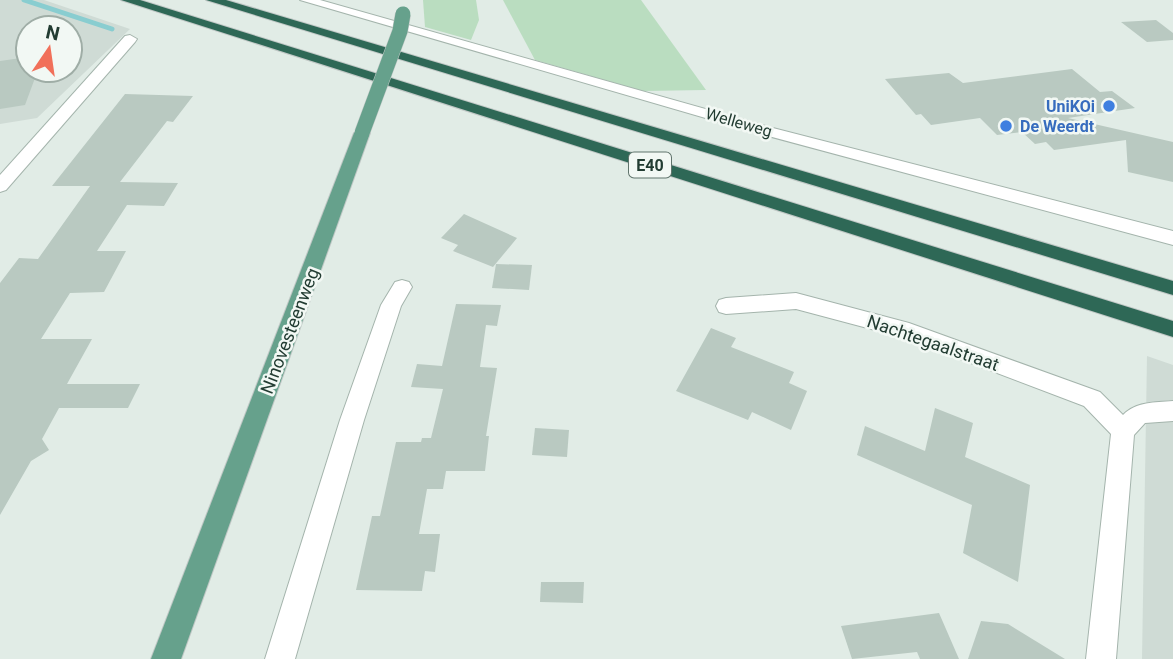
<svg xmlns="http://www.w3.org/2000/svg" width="1173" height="659" viewBox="0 0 1173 659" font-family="Roboto,sans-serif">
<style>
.built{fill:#cfdbd5;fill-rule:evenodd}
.green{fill:#baddc0}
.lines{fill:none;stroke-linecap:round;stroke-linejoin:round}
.stream{stroke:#89cdd0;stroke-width:5}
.building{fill:#b9c9c1}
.minor-casing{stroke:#a4b4ac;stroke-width:2}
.major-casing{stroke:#c1c8c6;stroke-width:2}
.highway-casing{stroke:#c1c8c6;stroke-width:2}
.minor{fill:#fff;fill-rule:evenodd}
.major{fill:#66a18c;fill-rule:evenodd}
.highway{fill:#2e6856;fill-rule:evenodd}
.major-bridge-casing{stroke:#c1c8c6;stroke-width:16;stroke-linecap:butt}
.major-bridge{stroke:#66a18c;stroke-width:15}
.shop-dot{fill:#3f7fe0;stroke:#f2f8f4;stroke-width:2.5}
.labels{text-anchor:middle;stroke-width:5;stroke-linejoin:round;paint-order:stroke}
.far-shop-label{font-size:16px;font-weight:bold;fill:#366cbe;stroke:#f2f8f4;text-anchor:end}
.far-street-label{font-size:16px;fill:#223c32;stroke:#f2f8f4}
.shield{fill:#f2f8f4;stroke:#60746c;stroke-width:2}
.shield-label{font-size:16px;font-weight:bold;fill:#223c32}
.street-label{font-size:18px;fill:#223c32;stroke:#f2f8f4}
</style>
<rect width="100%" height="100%" fill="#e1ece6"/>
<g class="built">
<path d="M0 0H44L130 29 37 118 0 124ZM28 28H70V70H28Z"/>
<polygon points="1147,356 1173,365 1173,659 1142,659"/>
</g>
<g class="green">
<polygon points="423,0 476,0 479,20 471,40 425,27"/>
<polygon points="503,0 641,0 706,90 643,91 535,60"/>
</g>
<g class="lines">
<polyline class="stream" points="24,0 112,29"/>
</g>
<g class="building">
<polygon points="1156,20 1173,33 1173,40 1147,42 1121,22"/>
<polygon points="28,57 28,70 38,70 25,105 0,109 0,61"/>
<polygon points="1072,69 1100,92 1112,91 1135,108 1068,118 1173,142 1173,182 1128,172 1126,140 1054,150 1046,142 1035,144 1022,132 997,135 980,118 931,125 921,114 916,115 885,79 949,73 963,83"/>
<polygon points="125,94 193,96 173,122 167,121 120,182 178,183 164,206 127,205 97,251 126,251 104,292 70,293 41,339 92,339 67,384 140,384 128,408 59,408 42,439 49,450 31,461 0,515 0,283 19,258 38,259 90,186 52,186"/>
<polygon points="464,214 517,238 493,267 453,251 458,245 441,238"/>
<polygon points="496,264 532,265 529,290 492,288"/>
<polygon points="456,304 501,305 497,326 486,325 480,367 497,368 486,436 489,436 485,471 446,471 443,489 427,489 419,534 440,534 435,572 425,571 422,591 356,590 372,516 380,516 396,442 421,442 422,438 431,438 443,389 411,387 417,364 442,366"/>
<polygon points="711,328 736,338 731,347 794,372 789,383 807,391 791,430 752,412 748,420 676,391"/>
<polygon points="935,408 973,423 965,457 1030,485 1018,582 963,553 972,505 857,455 865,426 925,451"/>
<polygon points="535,428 569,430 567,457 532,455"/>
<polygon points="541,582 584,582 583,603 540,602"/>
<polygon points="939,613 959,659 920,659 917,652 852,659 841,626"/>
<polygon points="981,621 1008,624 1065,659 968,659"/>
</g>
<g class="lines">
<defs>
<g id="minor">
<polygon points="300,0 320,0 769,127 1173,231 1173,245 757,133"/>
<polygon points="130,35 137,39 135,42 6,190 0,192 0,175 125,36"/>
<polygon points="402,280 409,282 412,287 401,306 364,420 295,659 265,659 340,420 381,305 395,282"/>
<path d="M796 293 909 323 1100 392 1123 415C1137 401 1154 403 1173 401V421L1145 423 1134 435 1116 659H1086L1111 434 1084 406 905 338 796 309 726 314 719 312 716 306 719 300 726 298Z"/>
</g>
<polygon id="major" points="362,128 370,133 181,659 151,659 354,133"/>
<g id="highway">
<polygon points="121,0 140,0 1173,321 1173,337"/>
<polygon points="206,0 226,0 1173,281 1173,295"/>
</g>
</defs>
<use href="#minor" class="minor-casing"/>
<use href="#major" class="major-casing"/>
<use href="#highway" class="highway-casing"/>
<use href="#minor" class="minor"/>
<use href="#major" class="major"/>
<use href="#highway" class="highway"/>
<defs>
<polyline id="major-bridge" points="362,133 400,31 403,14"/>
</defs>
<use href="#major-bridge" class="major-bridge-casing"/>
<use href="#major-bridge" class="major-bridge"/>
</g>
<g class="shop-dot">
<circle cx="1109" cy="106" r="7"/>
<circle cx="1006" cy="126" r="7"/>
</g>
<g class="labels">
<g class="far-shop-label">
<text x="1095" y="112">UniKOi</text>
<text x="1020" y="132" text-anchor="start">De Weerdt</text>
</g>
<g class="far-street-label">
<text transform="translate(739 122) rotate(16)" y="6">Welleweg</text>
</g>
<rect class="shield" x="629" y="152.5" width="42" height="25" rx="5"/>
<g class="shield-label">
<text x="650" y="171">E40</text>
</g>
<g class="street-label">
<text transform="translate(290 331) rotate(-69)" y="6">Ninovesteenweg</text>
<text transform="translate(933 343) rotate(19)" y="6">Nachtegaalstraat</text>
</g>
</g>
<g transform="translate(49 49) rotate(13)"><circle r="33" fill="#f2f8f4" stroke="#9fada6" stroke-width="2"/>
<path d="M0-5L12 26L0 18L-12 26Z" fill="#f1705a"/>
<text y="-10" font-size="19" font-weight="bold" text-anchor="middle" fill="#223c32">N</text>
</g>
</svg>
